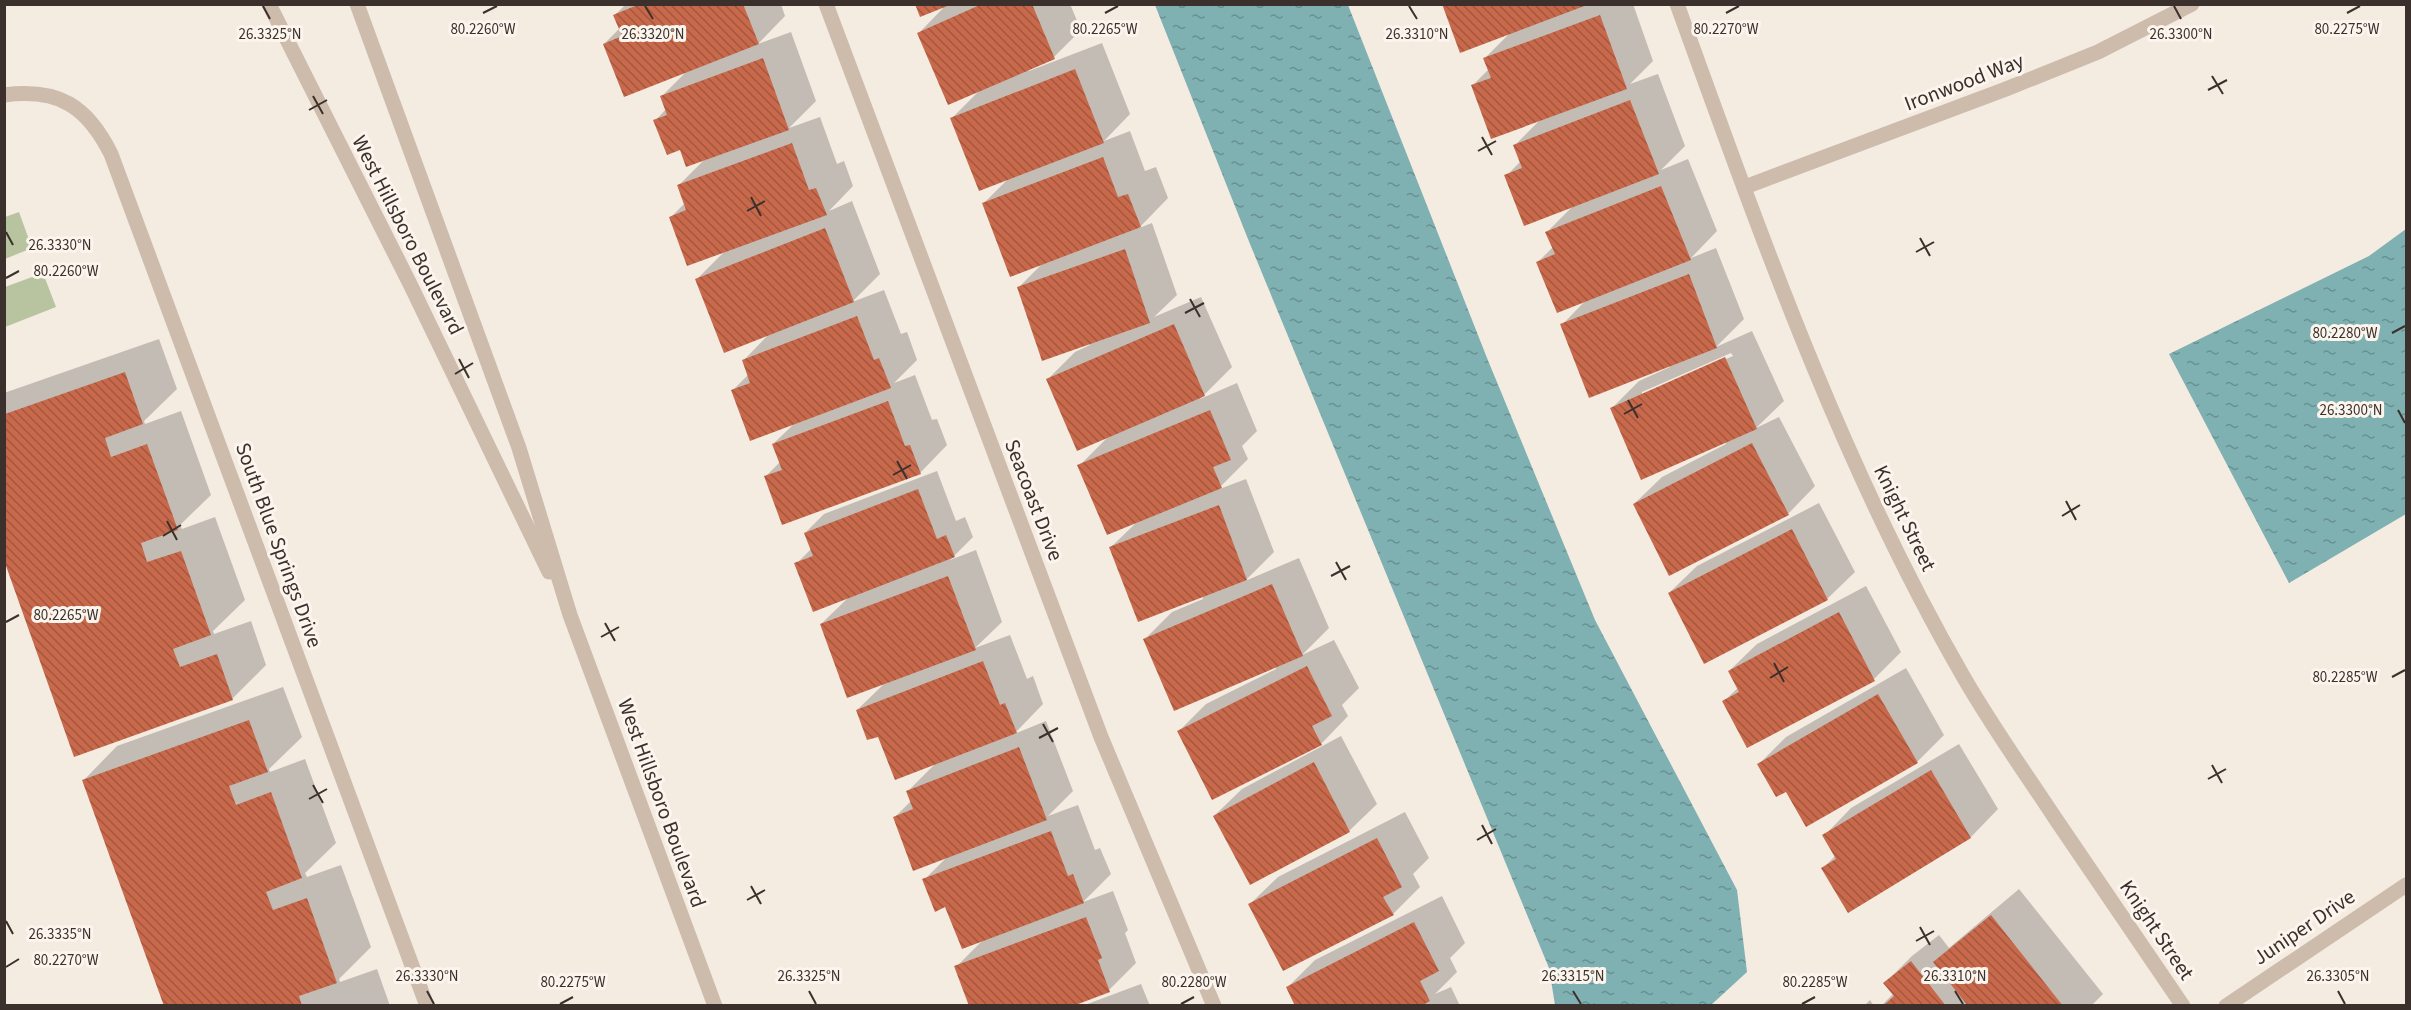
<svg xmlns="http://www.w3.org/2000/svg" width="2411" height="1010" viewBox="0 0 2411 1010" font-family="'Source Sans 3',sans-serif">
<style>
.green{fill:#b8c4a0}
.water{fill:url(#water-ripples)}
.shadow{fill:#0003;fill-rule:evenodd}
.building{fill:url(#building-back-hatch)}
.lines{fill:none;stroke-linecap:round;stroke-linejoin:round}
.minor{stroke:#cdbbac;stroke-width:15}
.ticks{fill:none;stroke:#3b302b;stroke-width:2}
.labels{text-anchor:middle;stroke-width:6;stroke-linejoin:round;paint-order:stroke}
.street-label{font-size:21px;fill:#3b302b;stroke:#fbf5ee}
.ticks-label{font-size:15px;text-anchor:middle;fill:#3b302b;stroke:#fbf5ee;stroke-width:6;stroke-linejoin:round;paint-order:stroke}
</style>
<defs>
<pattern id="water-ripples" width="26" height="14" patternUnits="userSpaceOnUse" patternTransform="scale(1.5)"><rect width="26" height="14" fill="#7fb0b2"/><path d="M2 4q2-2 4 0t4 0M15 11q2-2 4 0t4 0" fill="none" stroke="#699091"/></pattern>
<pattern id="building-back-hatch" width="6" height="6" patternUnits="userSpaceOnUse" patternTransform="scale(1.5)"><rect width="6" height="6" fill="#c8694b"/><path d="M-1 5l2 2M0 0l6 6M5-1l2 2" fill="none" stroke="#a4573f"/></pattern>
</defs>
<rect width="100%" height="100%" fill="#f4ebe1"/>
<g class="green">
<polygon points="19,212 32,248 5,259 5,217"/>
<polygon points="43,273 56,307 5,327 5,287"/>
</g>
<g class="water">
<polygon points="1155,5 1348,5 1487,358 1595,620 1737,890 1747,972 1711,1005 1555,1005 1549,968 1250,244"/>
<polygon points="2406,229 2406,514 2289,583 2169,354 2369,256"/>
</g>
<g class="shadow">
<polygon points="626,4 781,4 785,16 758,44 791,32 816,101 789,128 820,117 837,164 844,161 853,186 829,211 852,201 880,274 852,302 884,290 901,334 907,332 917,360 894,383 915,375 932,420 937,419 947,445 920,473 766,476 780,462 773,444 796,422 733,390 749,374 744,360 770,333 697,279 727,249 671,217 685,203 678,186 705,159 681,148 655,121 666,109 662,96 687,71 604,44 620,28 615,15"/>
<polygon points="947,4 1070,4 1081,30 1054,57 1028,69 1029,71 1102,43 1130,114 1104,141 1130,131 1145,171 1156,167 1168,198 1139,228 1152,223 1177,295 1154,317 1201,297 1232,367 1200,399 1237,383 1257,431 1242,446 1248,459 1217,490 1246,479 1274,552 1245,581 1299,558 1329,628 1302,655 1334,640 1359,688 1342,705 1348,716 1321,744 1179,731 1206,704 1276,669 1275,666 1145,639 1172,612 1203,599 1202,596 1111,547 1138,521 1079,466 1109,436 1048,379 1075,352 1090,345 1018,288 1043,263 984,203 1009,178 952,118 980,90 919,33"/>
<path d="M1444 4H1633L1653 61 1630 84 1658 74 1685 146 1661 170 1688 159 1717 231 1691 258 1716 248 1744 319 1716 347 1752 331 1784 401 1756 428 1779 417 1815 486 1788 514 1634 504 1662 477 1726 444 1725 442 1611 409 1639 381 1670 367 1669 365 1562 325 1586 300 1538 262 1553 247 1547 232 1574 205 1506 176 1521 161 1515 145 1541 119 1473 85 1489 69 1485 58 1511 32ZM1731 353 1733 356 1642 396V392Z"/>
<polygon points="159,339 177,389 144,421 145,424 181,411 211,495 180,525 182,529 215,517 245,600 213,631 214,634 251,621 266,665 232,699 75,755 4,559 4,393"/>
<polygon points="937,471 956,521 965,517 973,537 950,560 976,550 1002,622 975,648 1010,635 1027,679 1033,676 1043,704 1014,734 1046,721 1073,791 1048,816 1078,805 1095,850 1100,848 1111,874 1083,902 1113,891 1128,930 1125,933 1136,963 1109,990 956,967 984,939 946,905 924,880 947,857 894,818 911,801 908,791 937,762 857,710 886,682 821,624 849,597 796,564 811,549 805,533 824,514"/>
<polygon points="1819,503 1855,572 1827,599 1669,593 1697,566"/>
<polygon points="1866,586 1901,652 1874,679 1748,746 1724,701 1738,688 1729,671 1757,644"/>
<polygon points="1906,668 1944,735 1917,762 1759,764 1786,737"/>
<polygon points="283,687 302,737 269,769 270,772 305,759 336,843 305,873 307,877 341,865 371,947 339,979 340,982 377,969 390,1006 165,1006 83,781 117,746"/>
<polygon points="1341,736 1377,804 1349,831 1214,816 1242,789"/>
<polygon points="1959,744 1998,809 1971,837 1848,911 1823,868 1836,855 1824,836 1851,808"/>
<polygon points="1405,812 1429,858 1413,874 1420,887 1393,914 1250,904 1278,877"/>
<polygon points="2019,889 2103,994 2091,1006 1881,1006 1894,993 1885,983 1912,956 1939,935 1949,948"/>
<polygon points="1442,896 1465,943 1450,958 1457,972 1435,994 1451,987 1460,1006 1296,1006 1287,988 1315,960"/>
<polygon points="1141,984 1150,1006 1082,1006"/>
<polygon points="1870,1000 1874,1006 1864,1006"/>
</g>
<g class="building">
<polygon points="640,4 743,4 759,44 624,97 603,44 622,36 613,15"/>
<polygon points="915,4 950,4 950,5 920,17"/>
<polygon points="982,4 1032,4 1055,59 948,105 917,33"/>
<polygon points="1442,4 1587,4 1587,5 1460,53"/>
<polygon points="1600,15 1627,89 1491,139 1471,85 1491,78 1483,58"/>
<polygon points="763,58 789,130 686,167 680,150 667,155 653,120 667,115 660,96"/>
<polygon points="1075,69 1104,143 979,191 950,118"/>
<polygon points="1630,100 1659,174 1524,226 1504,175 1522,168 1513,145"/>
<polygon points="792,143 809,190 816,188 827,215 687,266 669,217 686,210 677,185"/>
<polygon points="1103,157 1118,197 1128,194 1141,227 1010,277 982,203"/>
<polygon points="1661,186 1691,260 1557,313 1536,262 1555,254 1545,232"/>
<polygon points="825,228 854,302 724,353 695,279"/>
<polygon points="1125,249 1150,323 1042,361 1017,287"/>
<polygon points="1689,274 1717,348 1589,398 1560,324"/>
<polygon points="857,316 874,360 879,358 891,388 750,441 731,390 750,383 742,360"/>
<polygon points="1174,324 1205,396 1077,451 1046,379"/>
<polygon points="1725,357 1757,429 1641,480 1610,408"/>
<polygon points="125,372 143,424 105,438 111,457 147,444 178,530 141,543 147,562 181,551 211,635 173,649 180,667 217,654 233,700 74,757 5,563 5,414"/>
<polygon points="888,401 905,446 910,445 921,474 782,525 764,476 782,470 772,444"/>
<polygon points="1210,410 1231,460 1213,467 1222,488 1107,535 1077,465"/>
<polygon points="1752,443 1789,515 1669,576 1633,504"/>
<polygon points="918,489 937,539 946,535 955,557 813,612 794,563 813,556 804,533"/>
<polygon points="1219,505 1247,580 1138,622 1109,547"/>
<polygon points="1792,529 1828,600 1704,664 1668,593"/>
<polygon points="948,576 976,650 847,698 820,624"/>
<polygon points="1272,584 1303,656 1174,711 1143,639"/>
<polygon points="1839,612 1875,681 1747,748 1722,701 1739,692 1728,671"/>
<polygon points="983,661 1000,705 1005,703 1017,733 895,780 878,737 867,740 856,710"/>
<polygon points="1307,666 1332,716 1312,726 1322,745 1212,800 1177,731"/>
<polygon points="1878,694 1918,763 1806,827 1786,792 1776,797 1757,764"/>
<polygon points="249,720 268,772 229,786 236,805 271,792 302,878 266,892 273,910 307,898 337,983 299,996 302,1006 164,1006 82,780"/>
<polygon points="1019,747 1047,820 913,871 893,817 913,809 906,791"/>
<polygon points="1314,762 1350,832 1250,885 1213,816"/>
<polygon points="1931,770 1971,838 1848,913 1821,868 1836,859 1822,835"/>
<polygon points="1051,831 1068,876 1073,874 1084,903 962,949 945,907 935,912 922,879"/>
<polygon points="1377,838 1402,887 1383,897 1394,915 1283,971 1248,904"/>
<polygon points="1991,915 2063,1006 1968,1006 1933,962"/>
<polygon points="1086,917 1102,958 1098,960 1110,992 1073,1006 969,1006 954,966"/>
<polygon points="1414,922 1439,971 1420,981 1430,1001 1421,1006 1295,1006 1286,987"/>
<polygon points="1911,961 1946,1006 1883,1006 1894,996 1883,983"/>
</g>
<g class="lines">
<g class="minor">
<polyline points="269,4 411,286 549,572"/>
<polyline points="357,4 519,448 570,615 715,1006"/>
<polyline points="826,4 1101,737 1214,1006"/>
<path d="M1677 4C1760 233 1841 465 1963 676 1991 725 2024 771 2055 818 2098 881 2140 943 2183 1006"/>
<path d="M4 95C59 88 87 106 111 154L427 1006"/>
<polyline points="1745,187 2006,89 2098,52 2192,4"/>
<polyline points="2226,1006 2406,885"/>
</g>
</g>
<path class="ticks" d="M263 6 270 19M645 6 653 19M1409 6 1417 19M2174 6 2181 19M483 13 497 6M1105 13 1118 6M1726 13 1739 6M2347 13 2360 6M2212 76 2223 94M2208 90 2227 80M313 96 323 114M309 110 327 100M1482 137 1492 155M1478 151 1496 141M751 197 761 216M747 211 765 201M6 232 13 245M1920 238 1930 256M1916 252 1934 242M6 278 19 271M1190 299 1200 317M1185 313 1204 303M2392 333 2405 326M459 359 469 378M455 374 473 363M1628 400 1638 418M2398 410 2405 423M1624 414 1642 404M897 461 907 479M893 475 911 465M2066 501 2076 520M2062 516 2080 505M167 521 177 540M163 536 181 525M1336 562 1346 580M1331 576 1350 566M6 622 19 615M605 623 615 641M601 637 619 627M1774 663 1784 682M2392 677 2405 670M1770 678 1788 667M1043 724 1053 742M1039 738 1058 728M2212 765 2222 783M2208 779 2226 769M313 785 323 803M309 799 327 789M1482 825 1492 844M1477 840 1496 829M751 886 761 904M747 900 765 890M6 921 13 934M1920 927 1930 945M1916 941 1934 931M6 967 19 959M427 991 434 1004M809 991 816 1004M1573 991 1581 1004M1955 991 1963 1004M2338 991 2345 1004M560 1004 573 997M1181 1004 1194 997M1802 1004 1815 997"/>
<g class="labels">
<g class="street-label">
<text transform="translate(1964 82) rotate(-21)" y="7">Ironwood Way</text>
<text transform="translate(408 235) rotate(63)" y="7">West Hillsboro Boulevard</text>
<text transform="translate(1034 500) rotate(69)" y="7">Seacoast Drive</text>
<text transform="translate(1905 518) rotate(64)" y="7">Knight Street</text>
<text transform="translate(279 545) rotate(70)" y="7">South Blue Springs Drive</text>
<text transform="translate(662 803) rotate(70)" y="7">West Hillsboro Boulevard</text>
<text transform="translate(2304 927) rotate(-34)" y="7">Juniper Drive</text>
<text transform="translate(2157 930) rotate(56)" y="7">Knight Street</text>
</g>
</g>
<g class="ticks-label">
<text x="483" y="34">80.2260°W</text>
<text x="1105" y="34">80.2265°W</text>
<text x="1726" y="34">80.2270°W</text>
<text x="2347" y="34">80.2275°W</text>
<text x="270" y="39">26.3325°N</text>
<text x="653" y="39">26.3320°N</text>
<text x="1417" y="39">26.3310°N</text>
<text x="2181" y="39">26.3300°N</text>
<text x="60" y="250">26.3330°N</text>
<text x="66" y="276">80.2260°W</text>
<text x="2345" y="338">80.2280°W</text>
<text x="2351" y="415">26.3300°N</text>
<text x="66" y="620">80.2265°W</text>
<text x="2345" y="682">80.2285°W</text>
<text x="60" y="939">26.3335°N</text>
<text x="66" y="965">80.2270°W</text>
<text x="427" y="981">26.3330°N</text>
<text x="809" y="981">26.3325°N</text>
<text x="1573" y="981">26.3315°N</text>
<text x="1955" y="981">26.3310°N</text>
<text x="2338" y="981">26.3305°N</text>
<text x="573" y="987">80.2275°W</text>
<text x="1194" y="987">80.2280°W</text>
<text x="1815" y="987">80.2285°W</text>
</g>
<rect width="2411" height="1010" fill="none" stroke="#3b302b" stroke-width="12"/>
</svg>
